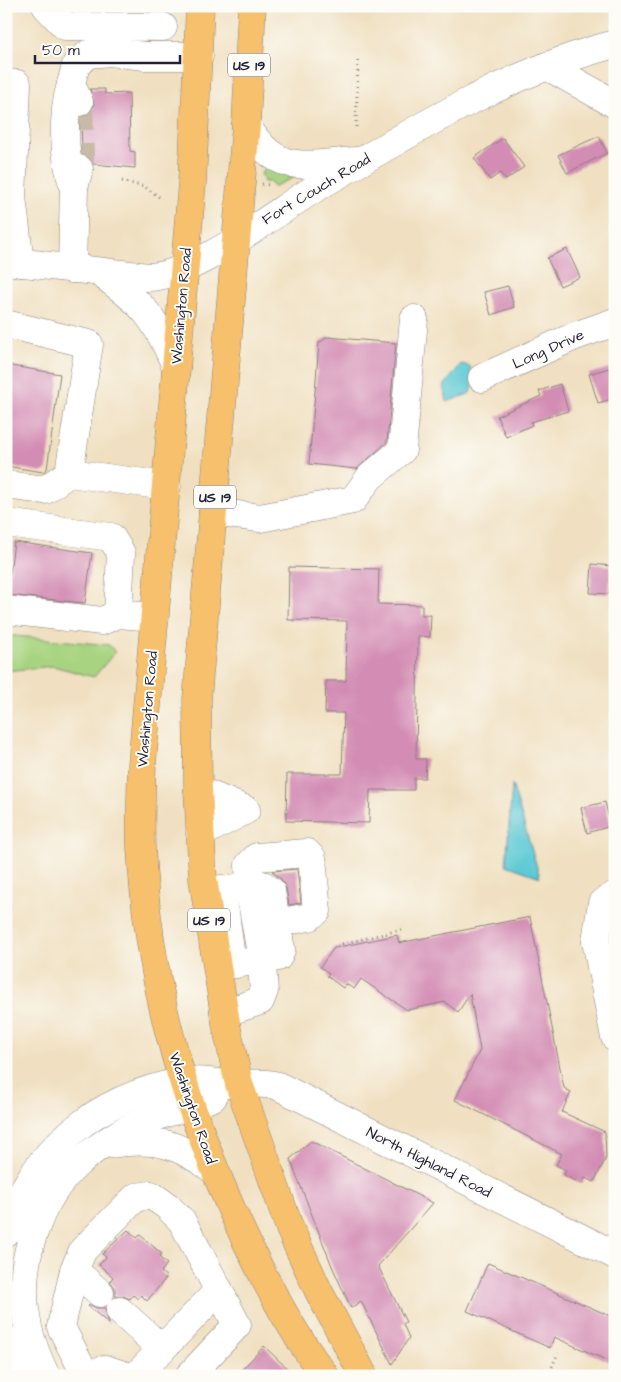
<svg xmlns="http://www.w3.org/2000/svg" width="621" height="1382" viewBox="0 0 621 1382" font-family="'Architects Daughter',sans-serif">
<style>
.grass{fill:#a8d481;stroke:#657b5e}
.water{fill:#5dc9d4;stroke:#407688}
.building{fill:#d38cb4}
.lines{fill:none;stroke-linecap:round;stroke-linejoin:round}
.minor-tunnel{stroke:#c7baa6;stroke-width:28;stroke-dasharray:28 14;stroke-linecap:butt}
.minor-casing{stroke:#89817e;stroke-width:29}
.major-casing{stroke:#89817e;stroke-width:29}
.path{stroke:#89817e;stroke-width:3;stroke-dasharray:1 4;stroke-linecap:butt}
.minor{stroke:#fff;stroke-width:28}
.major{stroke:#f7c06c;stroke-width:28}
.labels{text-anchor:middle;stroke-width:4;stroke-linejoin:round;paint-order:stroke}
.shield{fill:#fdfcf7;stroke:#646373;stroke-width:1}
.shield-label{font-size:14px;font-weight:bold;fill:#22223b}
.street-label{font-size:15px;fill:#22223b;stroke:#fdfcf7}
</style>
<rect width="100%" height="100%" fill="#fdfcf7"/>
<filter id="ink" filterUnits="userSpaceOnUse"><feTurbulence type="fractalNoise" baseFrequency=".02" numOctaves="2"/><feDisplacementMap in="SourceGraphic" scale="10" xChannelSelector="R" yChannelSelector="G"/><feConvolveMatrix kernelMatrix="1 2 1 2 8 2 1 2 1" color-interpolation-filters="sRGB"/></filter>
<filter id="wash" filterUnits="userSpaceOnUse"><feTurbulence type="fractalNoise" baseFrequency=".0096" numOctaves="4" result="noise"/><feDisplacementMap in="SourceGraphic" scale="20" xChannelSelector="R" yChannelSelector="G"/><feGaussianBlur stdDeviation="1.12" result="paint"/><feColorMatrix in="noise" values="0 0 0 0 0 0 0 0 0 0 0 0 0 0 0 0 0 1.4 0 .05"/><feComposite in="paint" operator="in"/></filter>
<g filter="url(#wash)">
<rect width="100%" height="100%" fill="#f0e0c1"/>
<g class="grass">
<polygon points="267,167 295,177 273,187 271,182 264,182 261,173"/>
<polygon points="6,635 109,645 115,652 94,677 53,666 6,671"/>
</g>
<g class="water">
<polygon points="461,364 470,366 473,388 469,394 447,402 444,386"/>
<polygon points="512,784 540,877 506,865"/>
</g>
<g id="blocks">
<g class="building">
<polygon points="90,89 105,89 105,94 129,93 130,151 135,152 135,168 94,164 90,158 82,154 81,117 91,112 94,104"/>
<polygon points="599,136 607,153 567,173 558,155"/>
<polygon points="503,138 524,167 506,180 500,173 490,180 474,158"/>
<polygon points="567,249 580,277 560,286 547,258"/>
<polygon points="508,286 514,307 491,315 484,292"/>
<polygon points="327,337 396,343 387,442 357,469 309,464 319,343"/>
<polygon points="6,365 60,374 47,469 43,472 6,466"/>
<polygon points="609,368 615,387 615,398 598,403 589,374"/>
<polygon points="560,384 568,411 531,422 532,425 506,437 497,416 541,396 539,391"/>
<polygon points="14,542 92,553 85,603 7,595"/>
<polygon points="592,564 611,566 609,594 590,593"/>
<polygon points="289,567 379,569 378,604 422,605 422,615 431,615 430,637 418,636 416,759 426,759 425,778 414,778 414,790 370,790 369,823 286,821 287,774 342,774 344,713 325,713 326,681 346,681 347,621 288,620"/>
<polygon points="605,802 611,826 587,833 581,808"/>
<polygon points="297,869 301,903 289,905 286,888 281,879 272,871"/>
<polygon points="530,917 564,1088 571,1092 562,1112 605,1132 606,1158 594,1182 585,1178 582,1184 564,1175 566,1170 556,1165 562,1154 455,1100 480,1050 470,994 458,1012 445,1002 407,1010 361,979 354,989 346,984 343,988 327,976 329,973 320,967 334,948 397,935 399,943"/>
<polygon points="311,1141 433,1203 378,1266 406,1322 403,1324 409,1338 392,1364 361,1301 351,1308 332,1266 290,1159"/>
<polygon points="128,1230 137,1238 140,1235 162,1254 159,1257 167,1264 161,1272 167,1277 147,1301 141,1295 138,1299 133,1295 130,1299 123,1296 115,1296 115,1288 110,1281 113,1277 99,1265 106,1257 102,1254"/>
<polygon points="488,1263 615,1318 615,1364 554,1337 550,1348 467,1311"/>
<polygon points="90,1305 97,1308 105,1308 109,1324 88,1306"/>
<polygon points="264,1346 295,1376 236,1376"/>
</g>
</g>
</g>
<g filter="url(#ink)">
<use href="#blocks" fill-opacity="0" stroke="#89817e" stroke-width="1"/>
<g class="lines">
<polyline class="minor-tunnel" points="79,102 80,166"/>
<defs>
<g id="minor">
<polyline points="46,6 65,26 163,27"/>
<polyline points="547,66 615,104"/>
<polyline points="6,83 17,84 12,197 20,263"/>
<path d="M71 84C62 115 63 156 74 187"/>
<polyline points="79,102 71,84 76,65 88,54 110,52 145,56 199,56"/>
<path d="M246 124C276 177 304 164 357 161"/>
<path d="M6 261 148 277C196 277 280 208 324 183 416 129 511 71 615 44"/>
<polyline points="72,269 74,187 79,169"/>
<path d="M100 273C143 303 156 318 176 367"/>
<polyline points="6,324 89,344 69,473 167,486"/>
<polyline points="482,378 575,336 615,322"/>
<polyline points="6,485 45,490 69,473"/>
<polyline points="213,512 260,518 353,500 370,477 402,450 414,319"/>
<polyline points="6,523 111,537 121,553 118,614"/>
<polyline points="6,610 102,621 118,614 155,617"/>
<polyline points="198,790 246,810 200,834"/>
<polyline points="250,886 249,865 257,857 307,853 312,858 317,911 309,917 276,923"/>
<polyline points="222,889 231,958 236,964 278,957 281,950 271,891 263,885 244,887"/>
<polyline points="615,895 602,903 596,941 615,1037"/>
<polyline points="224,1013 260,1001 264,991 261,954 251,896 244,887 229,889"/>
<path d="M111 1144C156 1137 178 1143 215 1171"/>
<path d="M6 1232C31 1150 97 1098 180 1082 195 1079 214 1083 230 1084 247 1085 261 1081 278 1086L615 1255"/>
<polyline points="74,1270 100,1293"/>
<polyline points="120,1311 162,1349"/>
<polyline points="6,1340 20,1376"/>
<path d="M46 1376C38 1359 30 1341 27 1322 16 1267 36 1201 78 1163 91 1151 109 1140 125 1130 152 1114 184 1110 213 1097"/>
<polyline points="86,1376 61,1327 74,1270 83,1250 136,1197 151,1195 167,1206 182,1221 237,1325 189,1376"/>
<polyline points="86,1376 105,1369 127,1376"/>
<polyline points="136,1376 219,1290"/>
</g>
<g id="major">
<path d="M200 6 192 183 142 764C141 792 140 820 141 848 148 978 179 1089 231 1208 257 1266 286 1324 325 1376"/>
<polyline points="252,6 246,124 197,699 198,790 203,879 227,1029 239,1084 290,1229 319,1292 364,1376"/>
</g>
</defs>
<use href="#minor" class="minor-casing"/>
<use href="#major" class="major-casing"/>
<g class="path">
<polyline points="356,127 358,60"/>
<polyline points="122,181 145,187 162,199"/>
<polyline points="262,184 271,185"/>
<polyline points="342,944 404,929"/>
<polyline points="548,1376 558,1353"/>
</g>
<use href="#minor" class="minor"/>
<use href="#major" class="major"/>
</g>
</g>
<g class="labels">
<g class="shield">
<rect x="228" y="53.5" width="42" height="23" rx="4"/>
<rect x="194" y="485.5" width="42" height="23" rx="4"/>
<rect x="188" y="908.5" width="42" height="23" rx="4"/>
</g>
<g class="shield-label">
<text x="249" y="70">US 19</text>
<text x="215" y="502">US 19</text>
<text x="209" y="925">US 19</text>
</g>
<g class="street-label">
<text transform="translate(316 189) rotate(-31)" y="5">Fort Couch Road</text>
<text transform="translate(181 306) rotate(-85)" y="5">Washington Road</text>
<text transform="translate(548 349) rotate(-24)" y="5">Long Drive</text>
<text transform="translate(147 709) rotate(-85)" y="5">Washington Road</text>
<text transform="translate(193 1108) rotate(71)" y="5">Washington Road</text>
<text transform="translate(429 1162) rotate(27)" y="5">North Highland Road</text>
</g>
</g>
<rect width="621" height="1382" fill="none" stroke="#fdfcf7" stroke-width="25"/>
<path d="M35 55v8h145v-8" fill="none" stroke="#22223b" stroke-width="2.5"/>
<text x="42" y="55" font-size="15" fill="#22223b" stroke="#fdfcf7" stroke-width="4" paint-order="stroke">50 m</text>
</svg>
